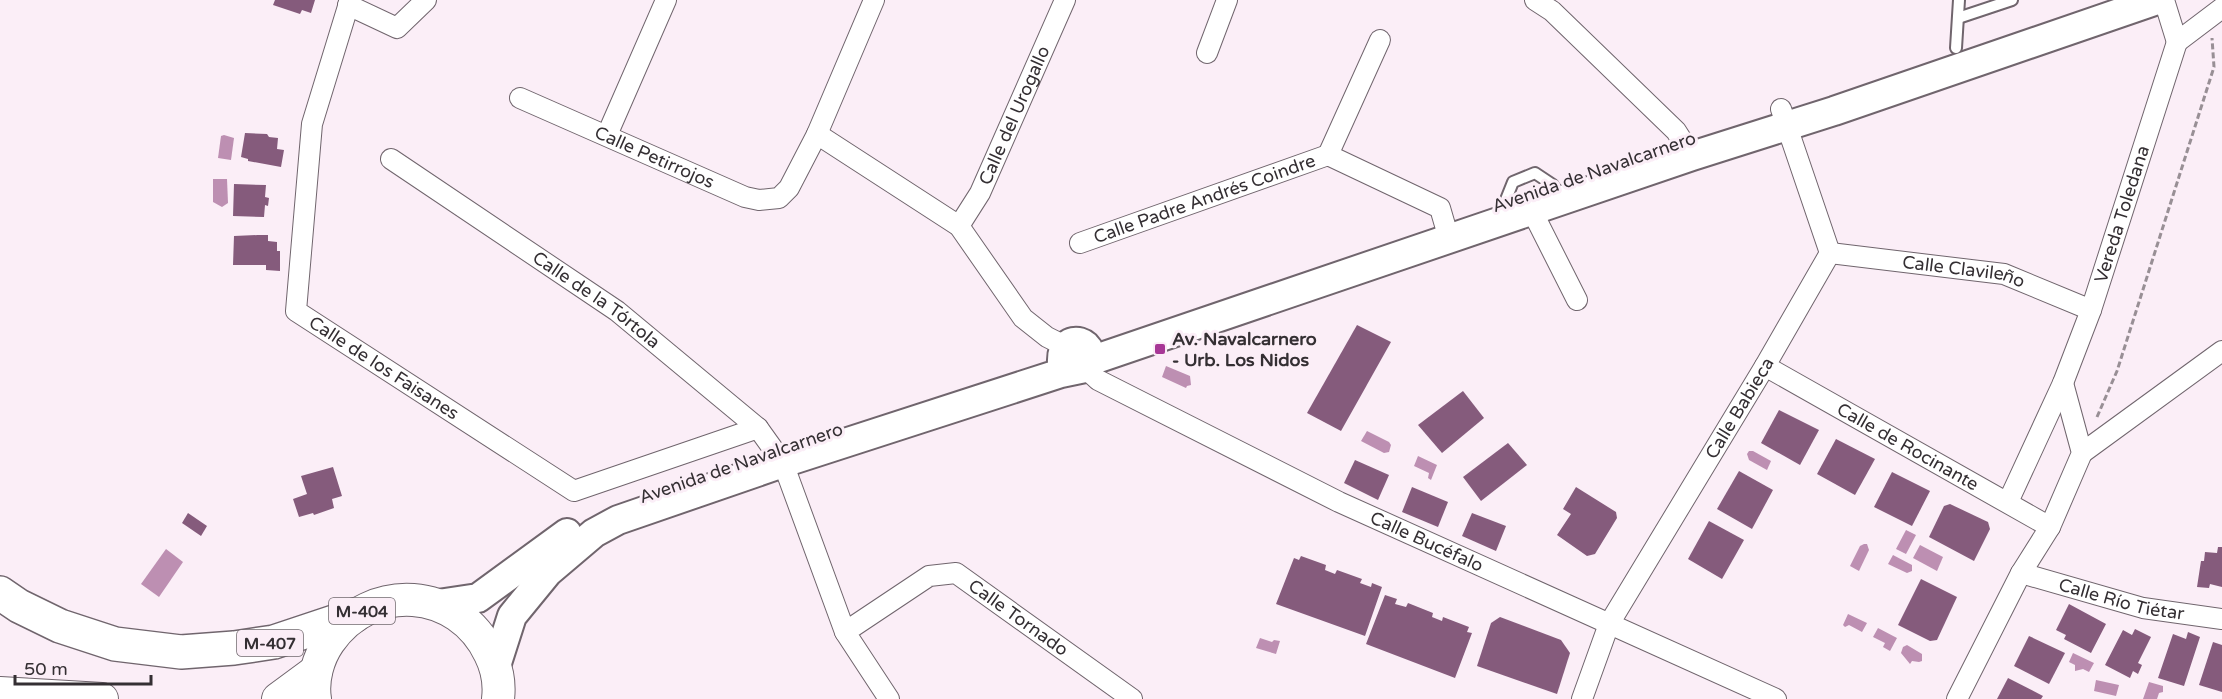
<svg xmlns="http://www.w3.org/2000/svg" width="2222" height="699" viewBox="0 0 2222 699" font-family="'Varela Round',sans-serif">
<style>
.water{fill:#bd8fb2}
.building{fill:#855b7c}
.lines{fill:none;stroke-linecap:round;stroke-linejoin:round}
.lane-casing{stroke:#70656d;stroke-width:14}
.street-casing{stroke:#70656d;stroke-width:22}
.secondary-casing{stroke:#70656d;stroke-width:32}
.primary-casing{stroke:#70656d;stroke-width:34}
.highway-casing{stroke:#70656d;stroke-width:36}
.path{stroke:#988f95;stroke-width:3;stroke-dasharray:6 3;stroke-linecap:butt}
.lane{stroke:#fff;stroke-width:10}
.street{stroke:#fff;stroke-width:20}
.secondary{stroke:#fff;stroke-width:28}
.primary{stroke:#fff;stroke-width:32}
.highway{stroke:#fff;stroke-width:33}
.poi-dot{fill:#a73896;stroke:#fbeef7;stroke-width:2}
.labels{text-anchor:middle;stroke-width:6;stroke-linejoin:round;paint-order:stroke}
.shield{fill:#fbeef7;stroke:#70686e;stroke-width:1.5}
.shield-label{font-size:16px;font-weight:bold;fill:#342f33}
.street-label{font-size:18px;fill:#342f33;stroke:#fbeef7}
.poi-label{font-size:18px;font-weight:bold;fill:#342f33;stroke:#fbeef7;text-anchor:start}
</style>
<rect width="100%" height="100%" fill="#fbeef7"/>
<g class="water">
<polygon points="224,135 234,138 231,160 218,158 221,136"/>
<polygon points="213,179 227,179 228,203 222,207 213,202"/>
<polygon points="1166,366 1190,376 1191,385 1187,386 1186,388 1162,377"/>
<polygon points="1367,431 1389,442 1391,445 1389,452 1384,453 1361,441"/>
<polygon points="1749,451 1753,451 1771,461 1767,470 1749,460 1747,454"/>
<polygon points="1418,456 1437,465 1431,480 1428,478 1429,473 1414,466"/>
<polygon points="1906,530 1916,535 1906,554 1896,549"/>
<polygon points="1864,544 1867,544 1869,550 1859,571 1850,566 1860,546"/>
<polygon points="1920,545 1943,557 1937,571 1913,558"/>
<polygon points="166,549 183,562 159,597 141,584"/>
<polygon points="1893,555 1912,565 1912,571 1907,573 1888,564"/>
<polygon points="1848,614 1867,623 1862,632 1849,625 1845,627 1843,625"/>
<polygon points="1878,628 1897,638 1890,651 1883,647 1885,643 1873,637"/>
<polygon points="1260,638 1272,642 1274,640 1280,641 1276,654 1256,648"/>
<polygon points="1907,645 1922,654 1922,661 1919,662 1912,661 1910,664 1901,653 1903,647"/>
<polygon points="2073,653 2094,663 2089,672 2083,669 2075,671 2075,665 2069,662"/>
<polygon points="2096,680 2119,685 2116,696 2094,691"/>
<polygon points="2149,682 2163,686 2163,692 2159,693 2157,699 2143,699"/>
</g>
<g class="building">
<polygon points="275,0 315,0 311,13 302,10 300,14 273,5"/>
<polygon points="245,133 267,134 269,137 278,138 277,149 284,150 281,167 248,161 248,159 241,157"/>
<polygon points="234,184 266,185 265,197 269,198 268,206 265,205 264,217 233,216"/>
<polygon points="258,235 268,235 268,241 277,242 277,251 280,251 280,271 266,270 266,265 233,265 234,236"/>
<polygon points="1357,325 1391,342 1341,431 1307,413"/>
<polygon points="1463,391 1484,418 1442,453 1418,425"/>
<polygon points="1779,410 1819,430 1800,465 1761,443"/>
<polygon points="1836,439 1875,459 1855,495 1817,474"/>
<polygon points="1508,443 1527,465 1481,501 1463,477"/>
<polygon points="1355,460 1389,475 1378,500 1344,483"/>
<polygon points="333,467 342,496 332,499 334,508 314,515 313,513 299,517 293,499 307,494 301,476"/>
<polygon points="1739,471 1773,490 1752,529 1717,509"/>
<polygon points="1892,472 1930,491 1912,526 1874,507"/>
<polygon points="1412,487 1448,502 1438,527 1402,512"/>
<polygon points="1576,487 1616,512 1617,518 1595,554 1587,556 1557,535 1571,514 1563,509"/>
<polygon points="1950,504 1988,522 1990,529 1974,561 1929,537 1944,506"/>
<polygon points="188,513 207,526 201,536 182,523"/>
<polygon points="1472,513 1506,526 1496,551 1462,536"/>
<polygon points="1709,521 1744,540 1722,579 1688,559"/>
<polygon points="2218,547 2222,547 2222,587 2210,584 2209,588 2197,587 2201,561 2204,561 2205,552 2217,553"/>
<polygon points="1301,556 1326,565 1325,570 1335,574 1337,570 1362,579 1360,583 1371,587 1372,583 1382,587 1365,636 1276,604 1294,558 1299,560"/>
<polygon points="1921,579 1957,597 1937,640 1930,641 1898,625"/>
<polygon points="1385,595 1397,599 1395,604 1406,607 1408,603 1433,613 1432,617 1442,621 1443,617 1469,627 1467,632 1472,633 1455,678 1366,644"/>
<polygon points="2069,604 2106,624 2091,653 2064,639 2066,635 2056,630"/>
<polygon points="1500,617 1561,640 1570,653 1557,694 1477,666 1491,623"/>
<polygon points="2135,629 2151,637 2138,663 2142,665 2138,674 2133,671 2130,678 2105,665 2123,630 2132,635"/>
<polygon points="2188,632 2200,637 2184,686 2158,678 2173,634 2186,639"/>
<polygon points="2029,636 2065,653 2049,684 2014,666"/>
<polygon points="2213,642 2222,645 2222,692 2199,685"/>
<polygon points="2008,678 2043,696 2041,699 1997,699"/>
</g>
<g class="lines">
<defs>
<g id="lane">
<polyline points="1958,18 2012,0"/>
<polyline points="1956,48 1959,0"/>
<polyline points="1505,202 1513,182 1535,173 1553,185"/>
</g>
<g id="street">
<path id="s1" d="M350 0 312 124 296 311 574 491 758 428"/>
<polyline points="1535,0 1552,11 1676,131 1692,156"/>
<polyline points="2164,0 2177,42 2222,8"/>
<polyline points="348,5 397,28 426,0"/>
<polyline points="1207,53 1227,0"/>
<path id="s2" d="M520 98 745 197 759 200 779 198 789 188 817 134 874 0"/>
<polyline points="817,134 959,226 1023,318 1047,337 1065,346"/>
<polyline points="607,135 666,0"/>
<polyline points="1328,155 1380,40"/>
<path id="s3" d="M391 159 617 311 758 428 783 463 845 632"/>
<polyline points="1532,211 1577,300"/>
<path id="s4" d="M959 226 980 193 1065 0"/>
<path id="s5" d="M1080 243 1328 155 1440 208 1449 239"/>
<path id="s6" d="M1830 253 2004 274 2091 310"/>
<path id="s7" d="M1765 366 2050 527"/>
<path id="s8" d="M1085 368 1098 380 1339 502 1776 699"/>
<polyline points="2082,453 2222,351"/>
<path id="s9" d="M2008 502 2063 383 2091 310 2177 42"/>
<path id="s10" d="M2021 573 2143 608 2222 619"/>
<path id="s11" d="M889 699 845 632 929 576 956 573 1132 699"/>
<path id="s12" d="M1582 699 1609 624 1765 366 1830 253 1781 109"/>
<polyline points="1957,699 2021,573 2050,527 2082,453 2063,383"/>
</g>
<g id="secondary">
<polyline points="1090,361 1692,156 1834,111 2157,0"/>
<polyline points="438,604 478,598 567,533"/>
<path d="M496 666 512 616 548 572 594 533 618 520 783 463 1061 373 1085 368C1104 342 1060 327 1062 363L1070 370"/>
</g>
<g id="primary">
<polyline points="0,693 102,699"/>
<polyline points="278,699 316,671"/>
<path d="M315 699C312 680 318 658 329 642 371 581 458 587 490 654 497 668 500 683 498 699"/>
</g>
<polyline id="highway" points="0,593 19,606 60,626 115,644 181,652 234,648 274,642 355,615"/>
</defs>
<use href="#lane" class="lane-casing"/>
<use href="#street" class="street-casing"/>
<use href="#secondary" class="secondary-casing"/>
<use href="#primary" class="primary-casing"/>
<use href="#highway" class="highway-casing"/>
<polyline class="path" points="2097,417 2117,371 2214,67 2212,38"/>
<use href="#lane" class="lane"/>
<use href="#street" class="street"/>
<use href="#secondary" class="secondary"/>
<use href="#primary" class="primary"/>
<use href="#highway" class="highway"/>
</g>
<rect class="poi-dot" x="1154" y="343" width="12" height="12" rx="3"/>
<g class="labels">
<g class="shield">
<rect x="329" y="598" width="66" height="26" rx="4.5"/>
<rect x="237" y="630" width="66" height="26" rx="4.5"/>
</g>
<g class="shield-label">
<text x="362" y="617">M-404</text>
<text x="270" y="649">M-407</text>
</g>
<g class="street-label">
<text dy="6" stroke="none"><textPath href="#s4" startOffset="124">Calle del Urogallo</textPath></text>
<text dy="6" stroke="none"><textPath href="#s2" startOffset="147">Calle Petirrojos</textPath></text>
<text transform="translate(1594 172) rotate(-19)" y="6">Avenida de Navalcarnero</text>
<text dy="6" stroke="none"><textPath href="#s5" startOffset="132">Calle Padre Andrés Coindre</textPath></text>
<text dy="6" stroke="none"><textPath href="#s9" startOffset="310">Vereda Toledana</textPath></text>
<text dy="6" stroke="none"><textPath href="#s6" startOffset="135">Calle Clavileño</textPath></text>
<text dy="6" stroke="none"><textPath href="#s3" startOffset="249">Calle de la Tórtola</textPath></text>
<text dy="6" stroke="none"><textPath href="#s1" startOffset="422">Calle de los Faisanes</textPath></text>
<text dy="6" stroke="none"><textPath href="#s12" startOffset="332">Calle Babieca</textPath></text>
<text dy="6" stroke="none"><textPath href="#s7" startOffset="164">Calle de Rocinante</textPath></text>
<text transform="translate(741 463) rotate(-19)" y="6">Avenida de Navalcarnero</text>
<text dy="6" stroke="none"><textPath href="#s8" startOffset="384">Calle Bucéfalo</textPath></text>
<text dy="6" stroke="none"><textPath href="#s10" startOffset="104">Calle Río Tiétar</textPath></text>
<text dy="6" stroke="none"><textPath href="#s11" startOffset="285">Calle Tornado</textPath></text>
</g>
<g class="poi-label">
<text x="1172" y="345">Av. Navalcarnero<tspan x="1172" dy="21">- Urb. Los Nidos</tspan></text>
</g>
</g>
<path d="M15 675v9h136v-9" fill="none" stroke="#342f33" stroke-width="3"/>
<text x="24" y="675" font-size="18" fill="#342f33" stroke="#fbeef7" stroke-width="4.5" paint-order="stroke">50 m</text>
</svg>
